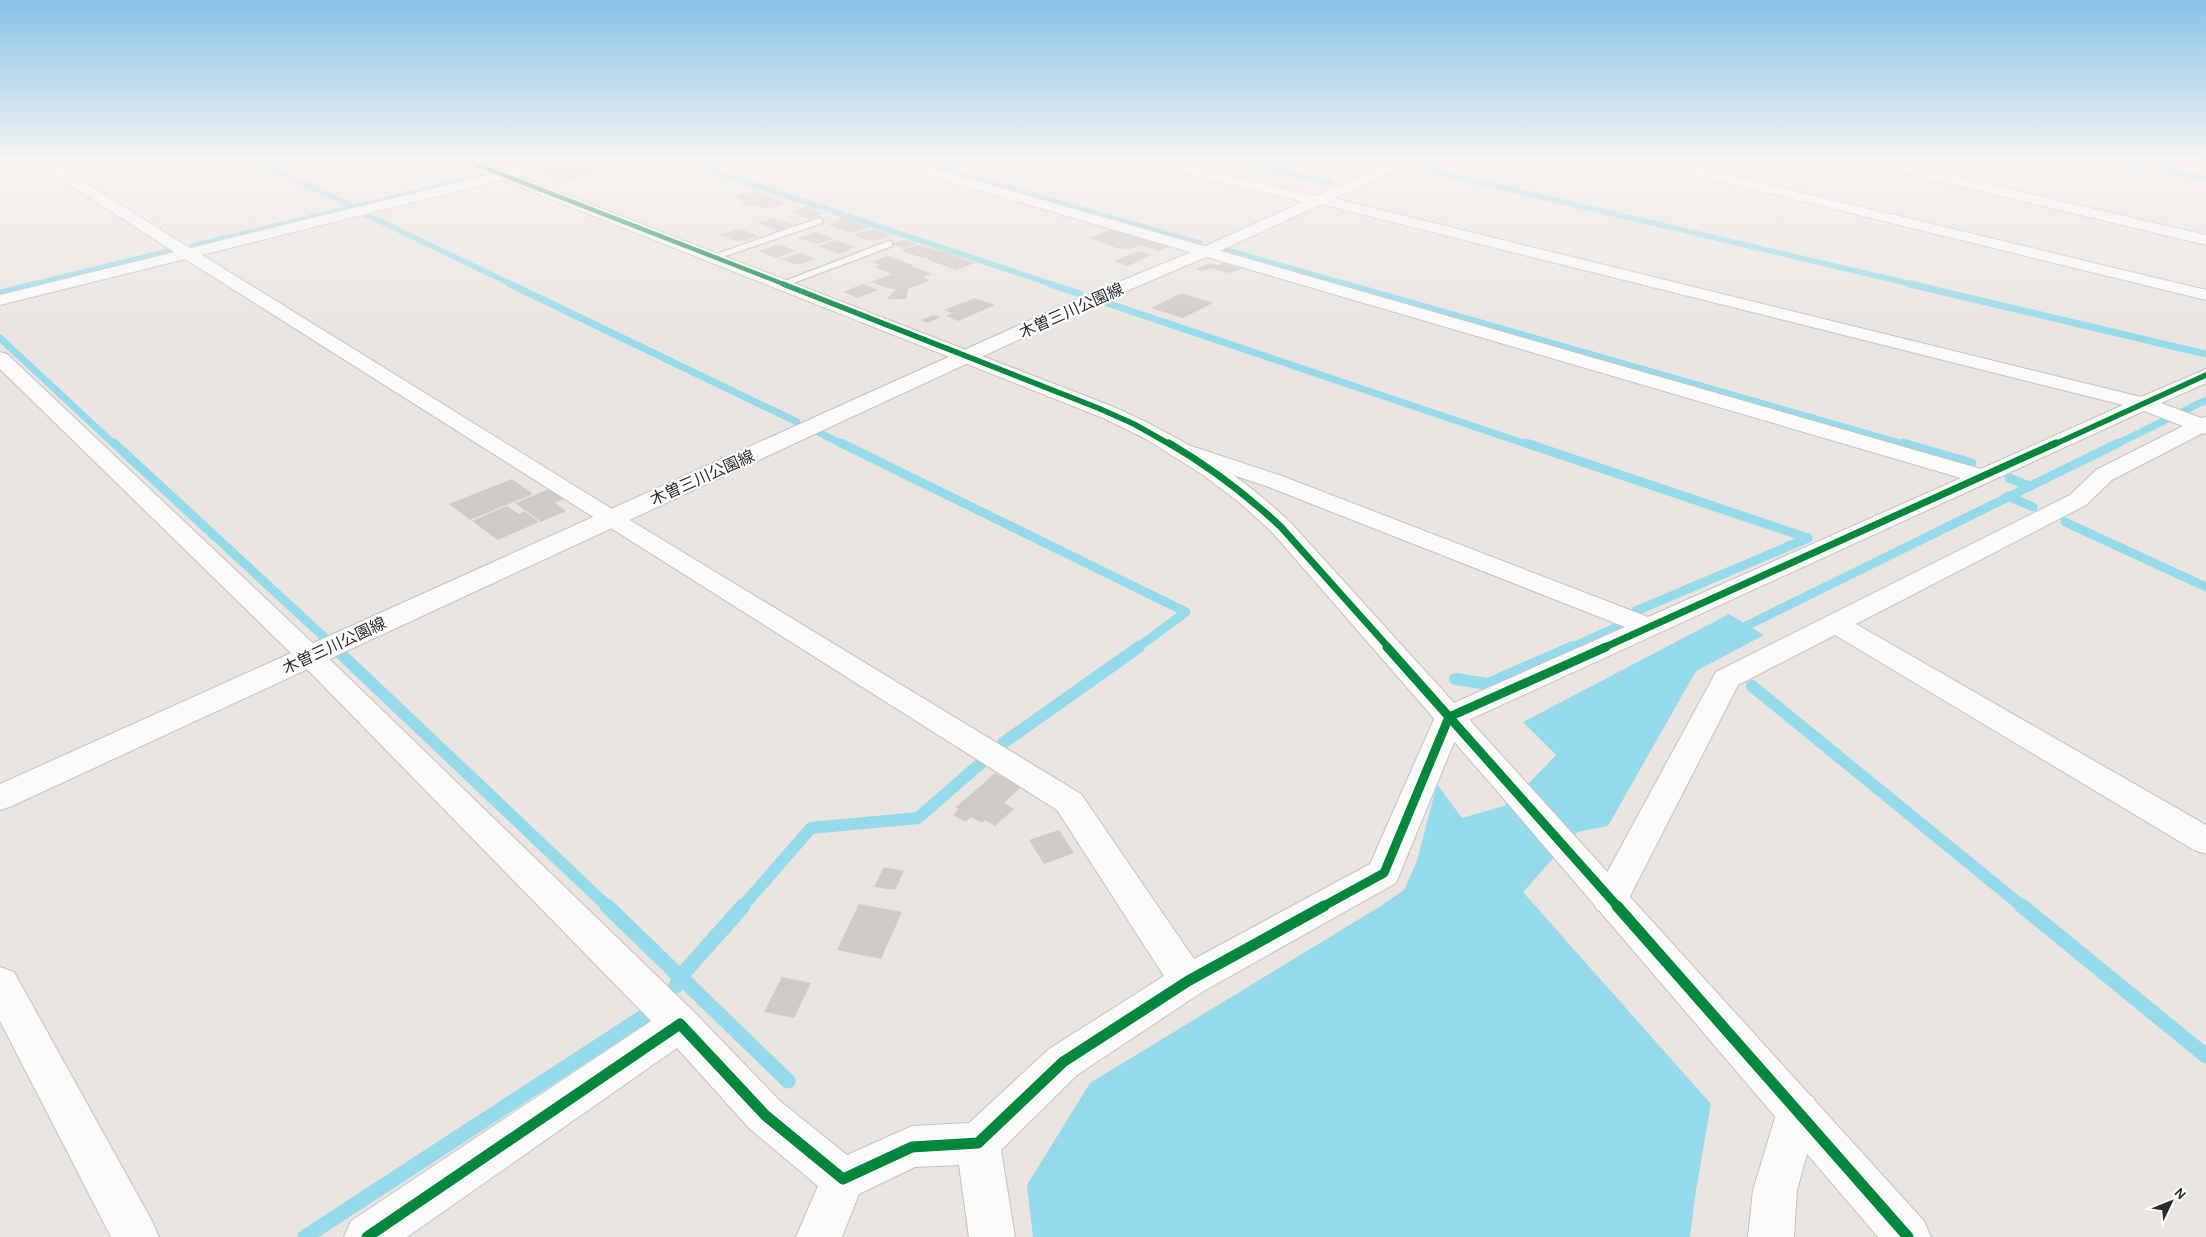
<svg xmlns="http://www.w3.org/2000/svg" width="2206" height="1237" viewBox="0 0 2206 1237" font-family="Karla,'Noto Sans JP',sans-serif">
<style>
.water{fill:#95daea}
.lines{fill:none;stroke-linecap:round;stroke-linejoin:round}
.stream-far4{stroke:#95daea;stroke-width:5.5}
.stream-far3{stroke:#95daea;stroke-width:7}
.stream-far2{stroke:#95daea;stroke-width:9}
.stream-far1{stroke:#95daea;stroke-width:12}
.stream{stroke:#95daea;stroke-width:15}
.building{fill:#cecbc7}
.service-casing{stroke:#c3c1c1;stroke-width:3}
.minor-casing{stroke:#c3c1c1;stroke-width:2}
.tertiary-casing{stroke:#c3c1c1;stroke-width:2}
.secondary-casing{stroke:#c3c1c1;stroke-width:2}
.service{fill:#fcfbfa;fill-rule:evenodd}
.minor{fill:#fcfbfa;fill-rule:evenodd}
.tertiary{fill:#fcfbfa;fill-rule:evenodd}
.secondary{fill:#fcfbfa;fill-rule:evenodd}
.cycleway-far4-casing{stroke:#fff;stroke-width:6}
.cycleway-far3-casing{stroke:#fff;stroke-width:8}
.cycleway-far2-casing{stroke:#fff;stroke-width:10}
.cycleway-far1-casing{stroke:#fff;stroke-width:12}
.cycleway-casing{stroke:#fff;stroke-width:14}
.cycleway-far4{stroke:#00873e;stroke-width:4.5}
.cycleway-far3{stroke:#00873e;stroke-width:5.5}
.cycleway-far2{stroke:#00873e;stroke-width:7}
.cycleway-far1{stroke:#00873e;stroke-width:9}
.cycleway{stroke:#00873e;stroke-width:11}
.labels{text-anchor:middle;stroke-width:4.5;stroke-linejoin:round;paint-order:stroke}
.street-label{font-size:16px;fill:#2b2b2b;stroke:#fff}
</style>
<rect width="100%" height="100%" fill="#eae5e0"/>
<polygon class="water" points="1729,614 1764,635 1696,671 1608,826 1577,832 1523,892 1711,1104 1696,1190 1690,1237 1033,1237 1027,1185 1090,1083 1379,907 1404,890 1417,861 1437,784 1462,818 1504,806 1531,781 1556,755 1523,722"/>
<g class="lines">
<g class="stream-far4">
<polyline points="254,160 353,207"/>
<polyline points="679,160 1054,285"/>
<polyline points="910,160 1200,243"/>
<polyline points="1232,160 1329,183"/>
<polyline points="2116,160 2206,179"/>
<polyline points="519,167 548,160"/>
<polyline points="1415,167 1915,285"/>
<polyline points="363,213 513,285"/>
<polyline points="192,246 488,175"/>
<polyline points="1226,250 1349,285"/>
<polyline points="31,285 173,250"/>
</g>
<g class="stream-far3">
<polyline points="510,284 797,422"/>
<polyline points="1050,284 1080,294"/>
<polyline points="1345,284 1907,445"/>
<polyline points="1910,284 2206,354"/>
<polyline points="0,293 37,284"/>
<polyline points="1107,303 1529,445"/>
<polyline points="0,338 115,445"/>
<polyline points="820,433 844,445"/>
<polyline points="2115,445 2206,400"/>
</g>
<g class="stream-far2">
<polyline points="114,443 324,637"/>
<polyline points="841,443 1186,612 1137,648"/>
<polyline points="1526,443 1808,538"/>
<polyline points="1903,443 1972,463"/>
<polyline points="2009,478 2029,486"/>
<polyline points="2008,496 2033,507"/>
<polyline points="2065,522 2206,587"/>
<polyline points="1636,611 1808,538"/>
<polyline points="1736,631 2118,443"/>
<polyline points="1570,648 1617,627"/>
</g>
<g class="stream-far1">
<polyline points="340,653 608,907"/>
<polyline points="1455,679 1488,684 1573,647"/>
<polyline points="1752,686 2023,907"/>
<polyline points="1003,743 1139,647"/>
<polyline points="742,907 811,828 918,818 981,763"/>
</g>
<g class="stream">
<polyline points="607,906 788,1081"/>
<polyline points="2022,906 2206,1056"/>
<polyline points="676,986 681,976 743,906"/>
<polyline points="305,1237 643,1017"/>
</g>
</g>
<g class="building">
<polygon points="582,160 642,160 563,182 536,171"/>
<polygon points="1327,160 1371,160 1360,165 1354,163 1350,166"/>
<polygon points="753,191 786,203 765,209 753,205 749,206 740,203 744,201 733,197"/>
<polygon points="808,206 824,214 808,219 788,212"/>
<polygon points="773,218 794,225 778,231 757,223"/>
<polygon points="843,218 869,227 851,233 828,225 834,223 830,222"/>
<polygon points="739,228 759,236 739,242 719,235"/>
<polygon points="873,229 890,234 886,236 890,237 871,241 853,235"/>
<polygon points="1112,229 1171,246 1160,251 1139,245 1128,250 1117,248 1089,238"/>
<polygon points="816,232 834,239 817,244 797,238"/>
<polygon points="836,240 855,247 840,254 817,246"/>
<polygon points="905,240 916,244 904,248 892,244"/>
<polygon points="779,244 796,251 776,258 759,251"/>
<polygon points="918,245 945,252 975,263 956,270 926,259 930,258 922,258 900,250"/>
<polygon points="1139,251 1151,255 1128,266 1114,261"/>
<polygon points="800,253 816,259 797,265 781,259"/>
<polygon points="887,256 913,265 911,266 932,274 923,277 929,280 927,282 908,289 906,299 887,299 896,289 887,288 871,282 892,274 875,267 880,265 871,262"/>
<polygon points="1210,263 1218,265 1223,263 1240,269 1228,273 1211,268 1203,271 1196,269"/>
<polygon points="863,284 878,290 858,298 843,292"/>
<polygon points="1182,293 1213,303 1183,318 1151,308"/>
<polygon points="975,298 995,305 958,321 946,316 952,313 944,310"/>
<polygon points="934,315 941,317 928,323 921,320"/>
<polygon points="512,479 533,494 470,520 449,504"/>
<polygon points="549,489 564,499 555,503 566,511 541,522 515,503"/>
<polygon points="507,506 519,514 524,511 539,522 498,540 472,521"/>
<polygon points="995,773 1021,787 1004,803 1014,809 995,826 985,820 982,823 971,817 965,822 953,815 959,809 955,808"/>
<polygon points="1059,830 1074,853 1044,864 1029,840"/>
<polygon points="884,867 904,871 895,890 874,887"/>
<polygon points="859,904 902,912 881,959 837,950"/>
<polygon points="782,977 811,983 794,1018 764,1012"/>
</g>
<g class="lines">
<defs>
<g id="service">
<polygon points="819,218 822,219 822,223 716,259 710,259 708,257"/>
<polygon points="889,241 892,242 892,246 785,286 782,287 777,284"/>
</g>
<g id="minor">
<polygon points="32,160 48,160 190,248 550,160 572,160 570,163 202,255 620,514 1081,794 1194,959 1370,864 1438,710 1625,627 1266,486 1175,456 1172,451 1175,446 1183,444 1191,446 1282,476 1648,617 1961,478 886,163 884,160 904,160 1981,469 2123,405 1321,204 1316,205 1143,163 1141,160 1163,160 1315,196 1320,195 2141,397 2206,369 2206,383 2161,403 2201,418 2206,417 2206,434 2203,433 2112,480 2086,505 1856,624 2206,825 2206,854 2194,850 1835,635 1738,685 1623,910 1610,914 1597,910 1592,900 1716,672 2070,495 2096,470 2183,426 2144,411 1462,723 1396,883 1202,992 1077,1075 1001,1150 1015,1237 969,1237 959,1165 915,1167 859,1194 842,1237 796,1237 818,1186 750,1129 677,1048 407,1237 344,1237 351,1221 651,1021 300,662 0,369 0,352 7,354 320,650 694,1012 780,1101 847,1155 912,1126 969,1123 1049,1049 1164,976 1057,810 185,259 0,305 0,295 174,252"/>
<polygon points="1644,160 1666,160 2206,290 2206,300 1646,163"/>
<polygon points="1861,160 1884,160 2206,235 2206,245 1868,164"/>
<polygon points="0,967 14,972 152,1221 159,1237 111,1237 0,1021"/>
<polygon points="1798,1091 1813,1097 1819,1111 1797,1190 1794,1237 1748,1237 1753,1190 1777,1111 1783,1097"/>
</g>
<path id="tertiary" d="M458 160H476L1106 404C1174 432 1236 471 1290 522L1924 1221 1931 1237H1878L1504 799 1272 532 1239 502 1203 475 1146 439 1103 418 460 163Z"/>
<polygon id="secondary" points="1396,160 1413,160 1411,163 1213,254 1087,308 12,806 0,810 0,784 1075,300 1201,248"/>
</defs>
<use href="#service" class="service-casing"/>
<use href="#minor" class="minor-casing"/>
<use href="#tertiary" class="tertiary-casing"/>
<use href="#secondary" class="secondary-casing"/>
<use href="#service" class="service"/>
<use href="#minor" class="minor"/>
<use href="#tertiary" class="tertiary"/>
<use href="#secondary" class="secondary"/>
<defs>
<polyline id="cycleway-far4" points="465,160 786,285"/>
<g id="cycleway-far3">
<polyline points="783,284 1098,408 1134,424 1171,445"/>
<polyline points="2053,445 2206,375"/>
</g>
<g id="cycleway-far2">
<path d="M1169 443C1210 467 1247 495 1281 527L1389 648"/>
<polyline points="1603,648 2056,443"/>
</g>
<g id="cycleway-far1">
<polyline points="1387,647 1618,907"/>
<polyline points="1322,907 1384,873 1449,717 1606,647"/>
</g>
<g id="cycleway">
<polyline points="1617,906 1908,1237"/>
<polyline points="367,1237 680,1024 765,1115 843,1179 912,1147 978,1143 1063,1062 1188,981 1324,906"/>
</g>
</defs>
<use href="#cycleway-far4" class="cycleway-far4-casing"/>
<use href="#cycleway-far3" class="cycleway-far3-casing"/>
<use href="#cycleway-far2" class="cycleway-far2-casing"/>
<use href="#cycleway-far1" class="cycleway-far1-casing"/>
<use href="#cycleway" class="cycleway-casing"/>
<use href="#cycleway-far4" class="cycleway-far4"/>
<use href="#cycleway-far3" class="cycleway-far3"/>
<use href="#cycleway-far2" class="cycleway-far2"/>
<use href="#cycleway-far1" class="cycleway-far1"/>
<use href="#cycleway" class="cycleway"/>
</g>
<linearGradient id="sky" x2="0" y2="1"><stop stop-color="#87c3e9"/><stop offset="0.48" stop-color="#f6f3f1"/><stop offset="1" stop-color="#f6f3f1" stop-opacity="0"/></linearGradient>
<rect width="2206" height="333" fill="url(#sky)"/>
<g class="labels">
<g class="street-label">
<text transform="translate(1071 310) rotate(-24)" y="6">木曽三川公園線</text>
<text transform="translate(702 477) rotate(-24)" y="6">木曽三川公園線</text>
<text transform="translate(334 645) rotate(-25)" y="6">木曽三川公園線</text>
</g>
</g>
<g transform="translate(2171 1202) rotate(47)" stroke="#ffffff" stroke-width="4" paint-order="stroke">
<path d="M0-4L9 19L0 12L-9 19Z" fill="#2b2b2b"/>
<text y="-8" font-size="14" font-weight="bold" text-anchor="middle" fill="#2b2b2b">N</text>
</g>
</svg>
